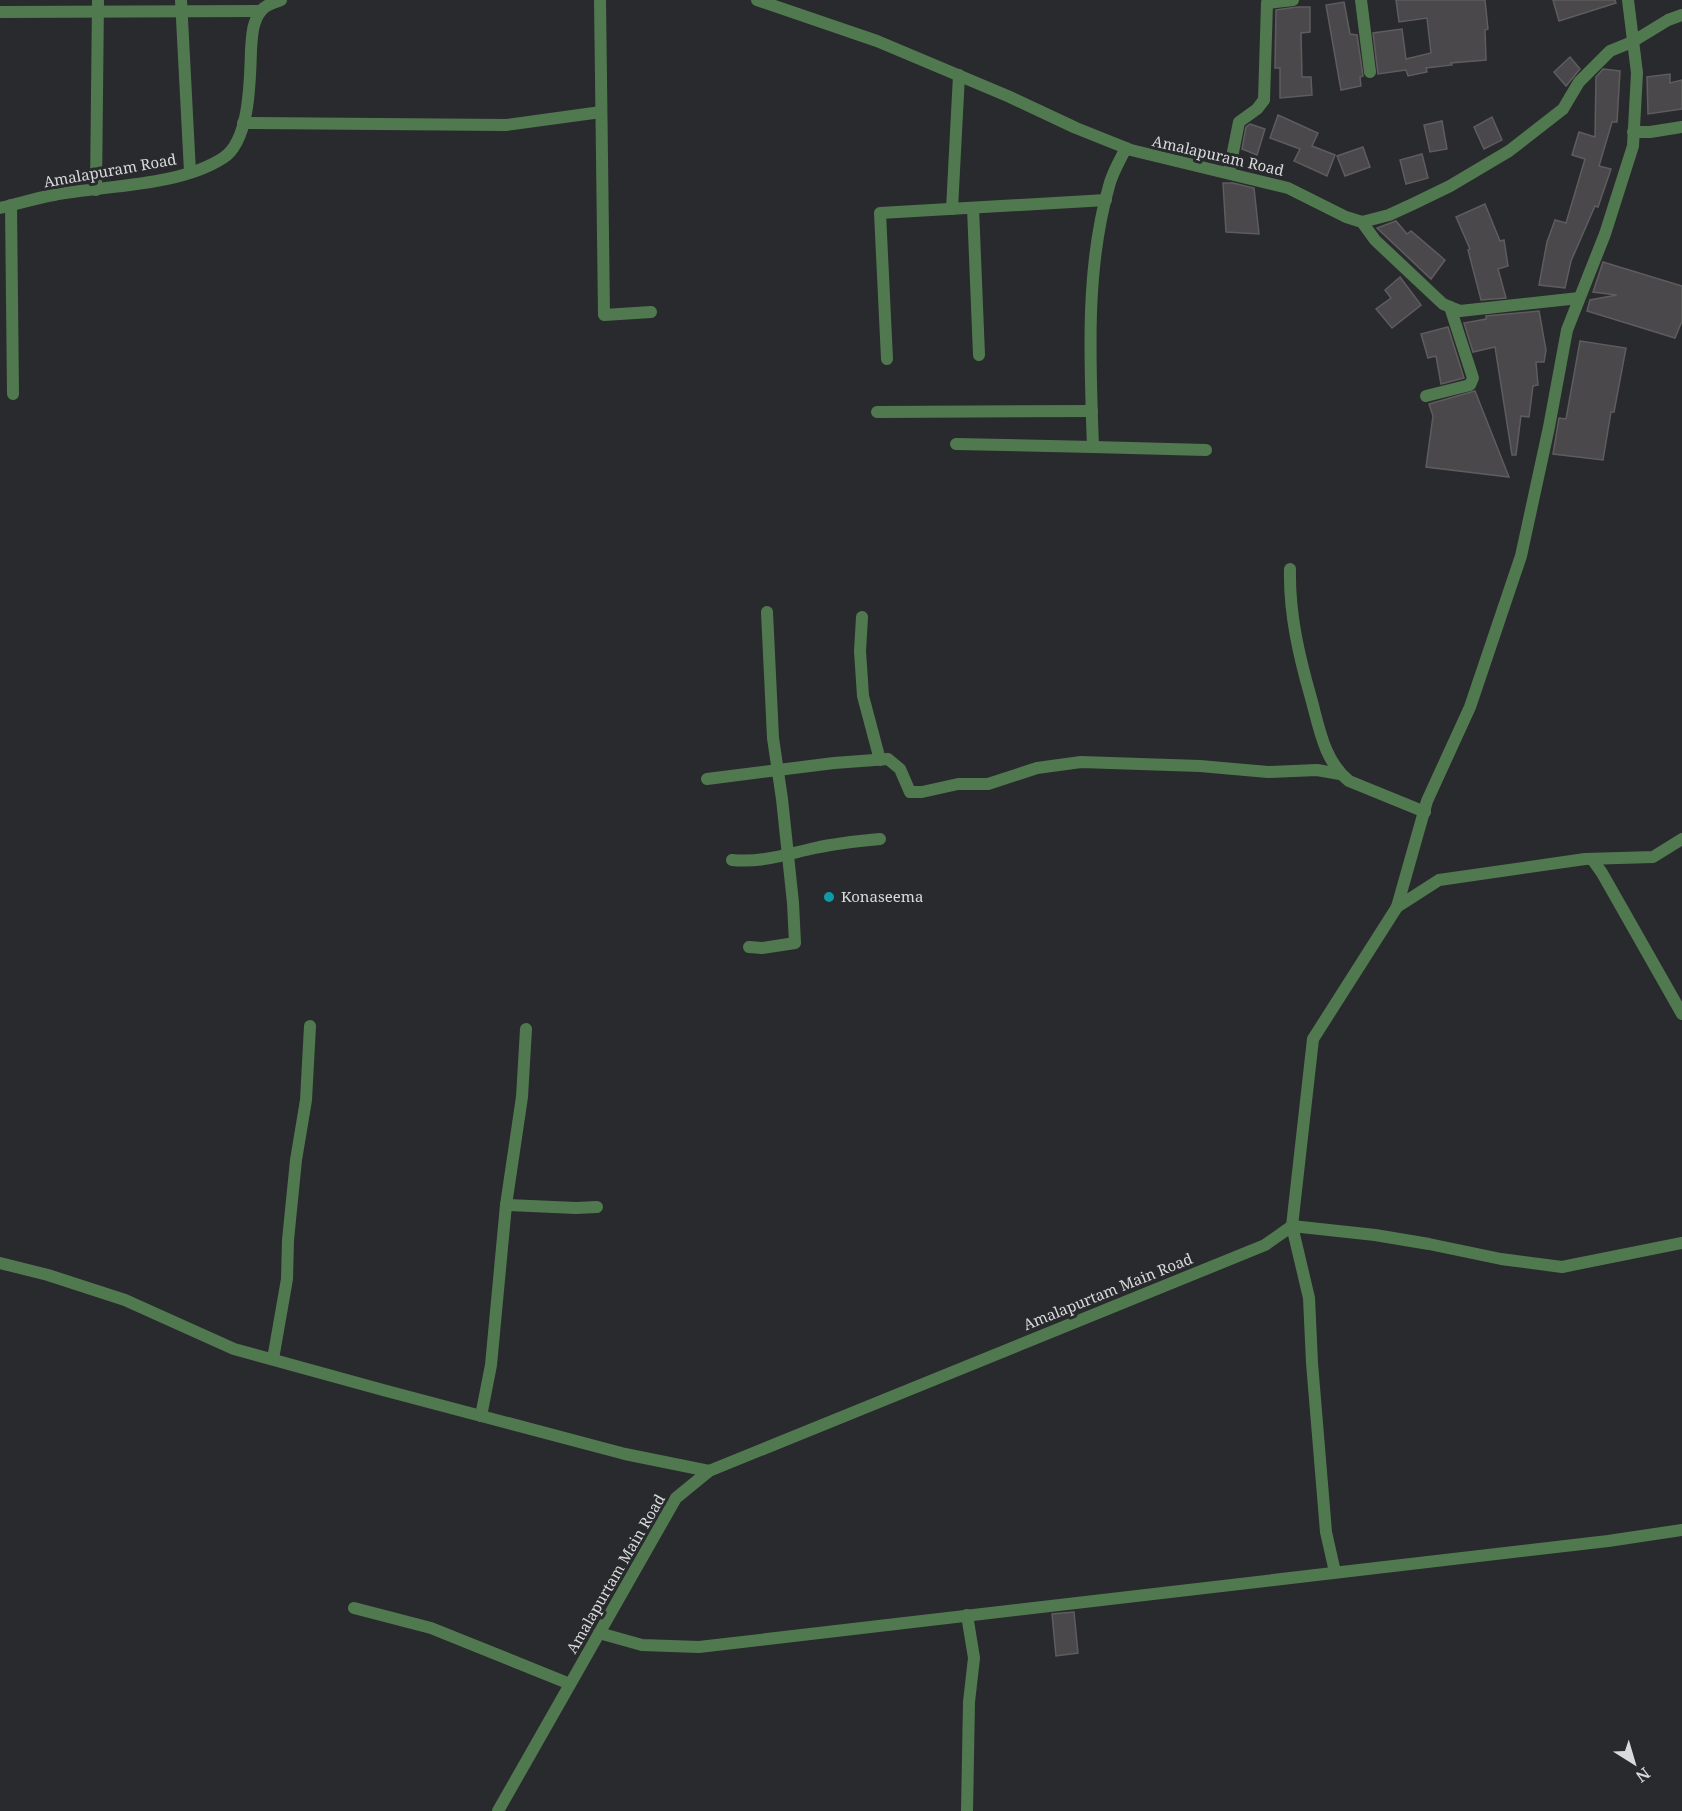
<svg xmlns="http://www.w3.org/2000/svg" width="1682" height="1811" viewBox="0 0 1682 1811" font-family="'Noto Serif',serif">
<style>
.building{fill:#4a484a;stroke:#5e5c5e;stroke-width:1.5}
.lines{fill:none;stroke-linecap:round;stroke-linejoin:round}
.minor{stroke:#517950;stroke-width:12}
.tertiary{stroke:#517950;stroke-width:12}
.culture-dot{fill:#0f9aa8;stroke:#292a2d;stroke-width:2}
.labels{text-anchor:middle;stroke-width:6;stroke-linejoin:round;paint-order:stroke}
.street-label{font-size:15px;fill:#d9dadb;stroke:#292a2d}
.poi-label{font-size:15px;fill:#d9dadb;stroke:#292a2d;text-anchor:start}
</style>
<rect width="100%" height="100%" fill="#292a2d"/>
<g class="building">
<polygon points="1396,0 1485,0 1488,29 1485,30 1486,60 1451,63 1452,65 1426,68 1427,72 1408,76 1406,70 1378,74 1373,33 1402,29 1406,59 1431,53 1427,18 1399,22"/>
<polygon points="1553,0 1615,0 1616,3 1559,21"/>
<polygon points="1344,2 1350,34 1357,35 1363,76 1360,77 1361,86 1341,90 1326,5"/>
<polygon points="1297,7 1310,7 1310,32 1301,33 1302,77 1311,77 1312,95 1280,98 1280,68 1275,68 1276,10"/>
<polygon points="1570,57 1580,69 1566,86 1554,72"/>
<polygon points="1603,69 1620,71 1617,122 1612,122 1599,166 1611,169 1598,207 1595,206 1571,261 1565,288 1539,285 1547,242 1555,220 1566,223 1585,159 1572,155 1579,132 1595,137 1596,77"/>
<polygon points="1670,74 1670,83 1682,80 1682,109 1648,114 1647,77"/>
<polygon points="1278,115 1318,133 1312,146 1335,155 1327,176 1294,161 1300,149 1270,138"/>
<polygon points="1492,117 1502,140 1484,149 1474,127"/>
<polygon points="1442,121 1447,149 1430,152 1424,125"/>
<polygon points="1250,124 1265,129 1257,155 1242,149 1246,127"/>
<polygon points="1363,147 1370,167 1345,176 1337,156"/>
<polygon points="1422,154 1428,178 1406,184 1400,160"/>
<polygon points="1223,183 1233,183 1254,188 1259,234 1226,232"/>
<polygon points="1485,204 1500,241 1504,240 1508,266 1498,269 1506,298 1481,300 1468,250 1470,249 1456,217"/>
<polygon points="1396,221 1407,234 1411,231 1445,260 1431,279 1377,228"/>
<polygon points="1603,262 1682,286 1682,321 1675,338 1587,311 1590,300 1617,295 1593,292"/>
<polygon points="1400,277 1421,305 1392,328 1376,309 1391,298 1385,290"/>
<polygon points="1539,311 1546,350 1544,362 1536,362 1538,385 1533,386 1529,417 1521,416 1516,455 1512,455 1495,347 1473,352 1464,323 1486,319 1486,316"/>
<polygon points="1448,327 1464,378 1441,384 1436,356 1428,358 1421,334"/>
<polygon points="1580,341 1626,348 1614,412 1611,412 1603,460 1553,454 1559,418 1566,419"/>
<polygon points="1475,391 1509,477 1426,467 1433,416 1429,404"/>
<polygon points="1074,1612 1078,1653 1056,1656 1052,1614"/>
</g>
<g class="lines">
<g class="minor">
<polyline points="181,0 190,172"/>
<polyline points="600,0 604,315 651,312"/>
<polyline points="1361,0 1370,72"/>
<polyline points="0,12 261,11"/>
<polyline points="243,123 506,125 601,112"/>
<polyline points="1633,132 1650,132 1682,127"/>
<polyline points="1229,172 1239,122 1257,109 1264,100 1267,3 1293,0"/>
<polyline points="96,190 98,0"/>
<polyline points="11,205 13,394"/>
<polyline points="973,208 979,355"/>
<polyline points="952,209 959,75"/>
<polyline points="1362,222 1375,240 1443,304 1460,311 1579,298"/>
<polyline points="887,359 880,213 1106,200"/>
<polyline points="1426,396 1470,385 1473,378 1450,307"/>
<polyline points="877,412 1092,411"/>
<path d="M956 444 1093 447C1090 362 1085 269 1109 186 1112 173 1120 160 1126 148"/>
<polyline points="1093,447 1206,450"/>
<path d="M1290 569C1289 614 1299 656 1311 698 1319 727 1324 761 1349 781L1425 812"/>
<polyline points="862,617 860,651 863,696 880,760"/>
<polyline points="707,779 834,763 888,759 900,769 910,792 922,792 958,784 988,784 1037,768 1081,762 1200,766 1268,772 1317,770 1340,774"/>
<polyline points="1592,859 1602,873 1682,1014"/>
<path d="M732 860C762 863 787 854 815 848 837 843 858 841 880 839"/>
<polyline points="749,947 762,948 795,943 793,903 782,799 773,738 767,612"/>
<polyline points="506,1205 576,1208 597,1207"/>
<polyline points="0,1263 48,1275 125,1300 234,1349 383,1390 625,1454 709,1471"/>
<polyline points="273,1359 287,1279 288,1240 296,1160 306,1100 310,1026"/>
<polyline points="481,1416 491,1365 506,1205 522,1097 526,1029"/>
<polyline points="1335,1572 1326,1532 1312,1363 1309,1298 1292,1226 1375,1235 1429,1244 1501,1259 1562,1267 1682,1243"/>
<polyline points="354,1608 431,1628 570,1684"/>
<polyline points="599,1633 642,1645 699,1647 1608,1541 1682,1530"/>
<polyline points="967,1811 969,1702 974,1658 967,1615"/>
</g>
<g class="tertiary">
<polyline points="757,0 877,41 1010,97 1076,128 1131,150 1288,188 1346,217 1362,222 1389,215 1415,203 1450,186 1509,151 1563,109 1579,82 1610,51 1632,42 1668,20 1682,15"/>
<path d="M0 208C18 204 36 198 54 195 105 185 178 187 223 158 250 141 250 80 251 50 252 37 252 22 261 11 265 5 274 3 281 0"/>
<polyline points="1397,907 1427,801 1470,707 1521,556 1549,427 1567,330 1605,234 1633,146 1637,73 1628,0"/>
<polyline points="498,1811 676,1498 709,1471 1265,1245 1292,1226 1313,1039 1397,907 1439,880 1585,859 1653,857 1682,839"/>
</g>
</g>
<circle class="culture-dot" cx="829" cy="897" r="6"/>
<g class="labels">
<g class="street-label">
<text transform="translate(1218 156) rotate(13)" y="5">Amalapuram Road</text>
<text transform="translate(110 171) rotate(-10)" y="5">Amalapuram Road</text>
<text transform="translate(1108 1292) rotate(-22)" y="5">Amalapurtam Main Road</text>
<text transform="translate(616 1574) rotate(-60)" y="5">Amalapurtam Main Road</text>
</g>
<g class="poi-label">
<text x="841" y="902">Konaseema</text>
</g>
</g>
<g transform="translate(1634 1763) rotate(143)" stroke="#292a2d" stroke-width="4.5" paint-order="stroke">
<path d="M0-4.5L10 22L0 15L-10 22Z" fill="#d9dadb"/>
<text y="-9" font-size="16" font-weight="bold" text-anchor="middle" fill="#d9dadb">N</text>
</g>
</svg>
